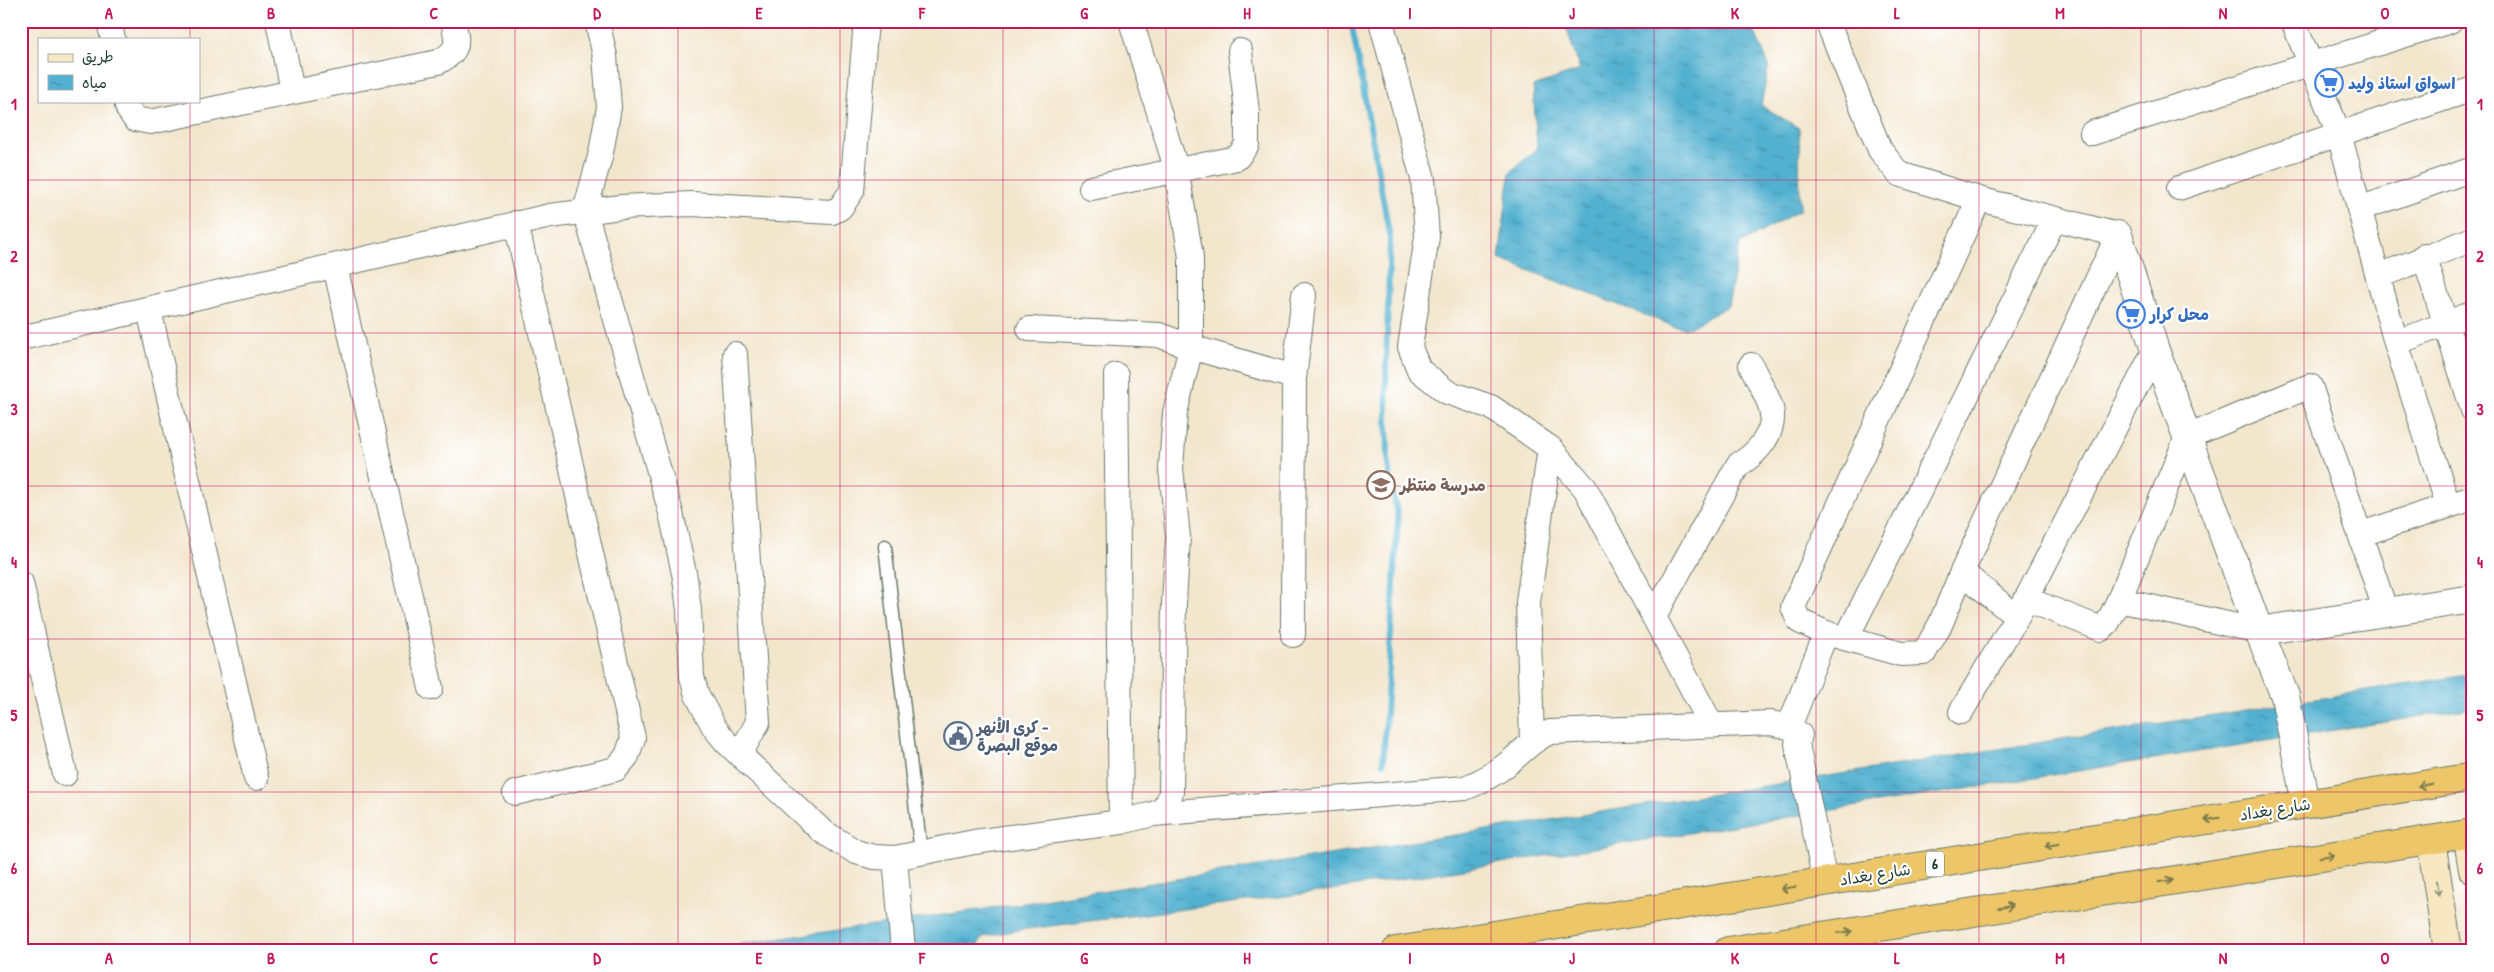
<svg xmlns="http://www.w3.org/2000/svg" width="2494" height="972" viewBox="0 0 2494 972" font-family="'Patrick Hand','Playpen Sans Arabic',sans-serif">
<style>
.water{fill:url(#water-ripples);stroke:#387782}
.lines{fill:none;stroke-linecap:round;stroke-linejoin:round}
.stream{stroke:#52b1d0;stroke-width:6}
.service-casing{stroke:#69786a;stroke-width:15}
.minor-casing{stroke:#69786a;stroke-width:26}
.tertiary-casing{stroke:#69786a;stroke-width:30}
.secondary-casing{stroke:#69786a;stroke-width:30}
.trunk-casing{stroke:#69786a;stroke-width:30}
.service{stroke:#fff;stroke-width:12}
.minor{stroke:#fff;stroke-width:24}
.tertiary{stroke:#fff;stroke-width:28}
.secondary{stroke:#f7e8c3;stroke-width:28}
.trunk{stroke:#ecc669;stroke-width:28}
.oneway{stroke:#7b7b4c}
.oneway2{stroke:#8b927c}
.grid{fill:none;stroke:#c2185b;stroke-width:1;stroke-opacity:0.55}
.labels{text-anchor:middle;stroke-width:4.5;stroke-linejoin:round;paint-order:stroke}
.shield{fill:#fff;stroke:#627771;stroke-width:1}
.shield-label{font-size:15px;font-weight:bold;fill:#1f3d34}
.shop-label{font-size:16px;font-weight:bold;fill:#366cbe;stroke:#fff;text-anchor:start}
.education-label{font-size:16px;font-weight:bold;fill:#785e54;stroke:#fff;text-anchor:start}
.service-label{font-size:16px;font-weight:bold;fill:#4e5e75;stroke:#fff;text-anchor:start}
.street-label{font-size:16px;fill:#1f3d34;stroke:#fff}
.neatline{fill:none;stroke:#c2185b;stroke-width:2}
.grid-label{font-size:16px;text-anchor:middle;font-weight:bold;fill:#c2185b}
</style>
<defs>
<pattern id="water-ripples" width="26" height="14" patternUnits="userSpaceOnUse" patternTransform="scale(1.25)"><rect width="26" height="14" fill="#52b1d0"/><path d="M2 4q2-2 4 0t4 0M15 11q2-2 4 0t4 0" fill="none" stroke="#4391aa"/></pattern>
</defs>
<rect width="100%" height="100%" fill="#fff"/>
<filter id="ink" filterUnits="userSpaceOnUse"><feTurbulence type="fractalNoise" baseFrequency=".02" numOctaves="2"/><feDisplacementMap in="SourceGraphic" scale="10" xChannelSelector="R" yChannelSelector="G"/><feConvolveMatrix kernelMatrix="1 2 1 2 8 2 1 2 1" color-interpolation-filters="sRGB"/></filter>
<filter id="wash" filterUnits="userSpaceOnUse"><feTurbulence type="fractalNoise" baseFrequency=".0096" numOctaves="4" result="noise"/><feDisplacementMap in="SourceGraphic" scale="20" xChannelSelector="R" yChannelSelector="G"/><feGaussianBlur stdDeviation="1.12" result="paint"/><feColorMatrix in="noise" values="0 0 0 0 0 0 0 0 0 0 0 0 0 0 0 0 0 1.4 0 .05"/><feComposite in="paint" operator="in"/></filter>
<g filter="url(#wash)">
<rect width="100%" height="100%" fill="#f2e6cd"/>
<g class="water">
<polygon points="1579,21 1750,21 1769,65 1761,105 1799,128 1800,210 1740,244 1728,306 1689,328 1673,326 1499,259 1510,172 1537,149 1533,86 1580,70 1566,26"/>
<polygon points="2473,674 2473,708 1325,891 1012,931 983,937 974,951 692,951 1006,906"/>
</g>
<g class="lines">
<polyline class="stream" points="1351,21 1390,238 1386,365 1388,465 1398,518 1383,763"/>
</g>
</g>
<g filter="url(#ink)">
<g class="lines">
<defs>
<polyline id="service" points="885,546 921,853"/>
<g id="minor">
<polyline points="109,21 113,39"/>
<polyline points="278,21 292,91"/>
<polyline points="597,21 605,56 609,107 601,153 585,211 671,513 685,578 689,610 692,677 697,695 714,727 726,742 822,831 856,852 874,857 895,858 974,842 1121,822 1153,814 1162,810 1168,802 1171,792 1174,602 1178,537 1171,468 1175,413 1191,347 1191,257 1176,168 1131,21"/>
<polyline points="1381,21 1423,179 1427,237 1410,347 1419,370 1447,392 1491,407 1550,448 1585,488 1711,724"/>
<polyline points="1827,21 1880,150 1899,174 1979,199 2118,235 1962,572 1940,625 1924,653 1901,654 1826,633 1799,621 1793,607 1979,199"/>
<polyline points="2293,21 2339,134 2396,343 2448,505"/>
<path d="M126 101 128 109 135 119 150 122 438 62C460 50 458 44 453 21"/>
<polyline points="2092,133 2450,21"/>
<polyline points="1091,188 1237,158 1247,145 1247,112 1240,51"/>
<polyline points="2179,188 2473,89"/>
<polyline points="2359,209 2473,169"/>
<polyline points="2424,256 2473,410"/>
<polyline points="335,266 431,688"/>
<polyline points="2379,276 2473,239"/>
<polyline points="149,310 256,778"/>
<polyline points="1029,329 1159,335 1191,347 1287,375 1294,379 1293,635"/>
<polyline points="21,338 550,216 621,207 692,204 832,212 840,208 852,191 866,21"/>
<polyline points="2396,343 2473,313"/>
<polyline points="735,354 758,722 740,754"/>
<polyline points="1116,375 1121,822"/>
<polyline points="1294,379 1304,295"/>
<polyline points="2361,534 2473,498"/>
<polyline points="1962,572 2017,617"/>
<polyline points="21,583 65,774"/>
<polyline points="2026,599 2101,629 2108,622 2119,600 2187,437 2310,386 2386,612"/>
<polyline points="2119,600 2259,631"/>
<path d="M1654 617 1738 465C1757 454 1777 432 1771 408 1767 394 1757 379 1751 365"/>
<polyline points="1847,637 2054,220"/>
<polyline points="1961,712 2017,617 2155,350"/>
<polyline points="1789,727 1826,633"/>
<polyline points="1532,741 1528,602 1550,448"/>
<polyline points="515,793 616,769 627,756 633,738 516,223"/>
<path d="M1153 814 1465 788C1480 782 1493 775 1506 765 1523 752 1529 742 1550 732L1771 723 1789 727 1800 735 1797 744 1825 882"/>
<polyline points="895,858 903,951"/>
</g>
<g id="tertiary">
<polyline points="2118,235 2155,350 2259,631 2285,696 2306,804"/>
<polyline points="2259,631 2473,599"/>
</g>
<g id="secondary">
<polyline points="2467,834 2473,870"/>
<polyline points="2431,840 2448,951"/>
</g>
<g id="trunk">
<polyline points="1396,951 2473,777"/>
<polyline points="1728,951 2473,833"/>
</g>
</defs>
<use href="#service" class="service-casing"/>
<use href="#minor" class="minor-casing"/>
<use href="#tertiary" class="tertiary-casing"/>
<use href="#secondary" class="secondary-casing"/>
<use href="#trunk" class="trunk-casing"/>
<use href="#service" class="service"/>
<use href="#minor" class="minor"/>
<use href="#tertiary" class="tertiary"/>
<use href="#secondary" class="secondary"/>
<use href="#trunk" class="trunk"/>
</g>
<defs><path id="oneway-shaft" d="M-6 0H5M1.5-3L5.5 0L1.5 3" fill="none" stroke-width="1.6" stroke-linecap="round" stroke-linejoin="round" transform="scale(1.25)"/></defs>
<g class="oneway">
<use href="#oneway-shaft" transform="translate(2425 785) rotate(171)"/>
<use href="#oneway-shaft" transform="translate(2212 819) rotate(171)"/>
<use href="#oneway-shaft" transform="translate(2052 845) rotate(171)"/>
<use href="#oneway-shaft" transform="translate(2327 856) rotate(-9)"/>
<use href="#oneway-shaft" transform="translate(2166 881) rotate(-9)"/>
<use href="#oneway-shaft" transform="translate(1788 888) rotate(171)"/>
<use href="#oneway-shaft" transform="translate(2006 907) rotate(-9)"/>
<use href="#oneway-shaft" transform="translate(1845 932) rotate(-9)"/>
</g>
<use class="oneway2" href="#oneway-shaft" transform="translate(2438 888) rotate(82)"/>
</g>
<path class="grid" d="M190 21V39M353 21V951M515 21V951M678 21V951M840 21V951M1003 21V951M1166 21V951M1328 21V951M1491 21V951M1654 21V951M1816 21V951M1979 21V951M2141 21V951M2304 21V951M190 101V951M21 180H2473M21 333H2473M21 486H2473M21 639H2473M21 792H2473"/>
<defs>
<symbol id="supermarket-ring" viewBox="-11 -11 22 22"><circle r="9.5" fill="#fff" stroke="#3f7fe0" stroke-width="1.5"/><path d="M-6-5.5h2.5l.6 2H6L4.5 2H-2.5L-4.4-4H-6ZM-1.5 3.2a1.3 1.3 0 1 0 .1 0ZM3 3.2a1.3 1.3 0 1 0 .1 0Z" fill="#3f7fe0"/></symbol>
<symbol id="school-ring" viewBox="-11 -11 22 22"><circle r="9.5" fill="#fff" stroke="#8d6e63" stroke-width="1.5"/><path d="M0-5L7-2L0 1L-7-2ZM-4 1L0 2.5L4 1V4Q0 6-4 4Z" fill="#8d6e63"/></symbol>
<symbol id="civic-ring" viewBox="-11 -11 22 22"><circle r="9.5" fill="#fff" stroke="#5c6f8a" stroke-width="1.5"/><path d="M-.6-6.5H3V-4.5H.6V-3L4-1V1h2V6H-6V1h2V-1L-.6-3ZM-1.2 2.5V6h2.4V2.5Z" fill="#5c6f8a"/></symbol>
</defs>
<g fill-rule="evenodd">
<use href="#supermarket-ring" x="2313" y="67" width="32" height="32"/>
<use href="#supermarket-ring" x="2115" y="298" width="32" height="32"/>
<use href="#school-ring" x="1365" y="469" width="32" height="32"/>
<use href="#civic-ring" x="942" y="720" width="32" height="32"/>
</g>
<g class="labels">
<rect class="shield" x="1926" y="851.5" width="18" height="25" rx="4"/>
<g class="shield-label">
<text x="1935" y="869">6</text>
</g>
<g class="shop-label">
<text x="2348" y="89">اسواق استاذ وليد</text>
<text x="2150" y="320">محل كرار</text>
</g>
<g class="education-label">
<text x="1400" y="491">مدرسة منتظر</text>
</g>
<g class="service-label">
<text x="977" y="733">كري الأنهر -<tspan x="977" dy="18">موقع البصرة</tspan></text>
</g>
<g class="street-label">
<text transform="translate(2275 809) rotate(-9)" y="6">شارع بغداد</text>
<text transform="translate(1875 874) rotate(-9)" y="6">شارع بغداد</text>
</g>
</g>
<rect width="2494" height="972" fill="none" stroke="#fff" stroke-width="55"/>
<rect x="38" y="38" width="162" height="65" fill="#ffffff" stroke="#a5b1ae"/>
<rect x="48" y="54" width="25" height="8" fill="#f7e8c3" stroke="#a5b1ae"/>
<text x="82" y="62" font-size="15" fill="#1f3d34">طريق</text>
<rect x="48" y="75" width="25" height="15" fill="url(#water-ripples)" stroke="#a5b1ae"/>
<text x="82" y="88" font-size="15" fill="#1f3d34">مياه</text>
<rect x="28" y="28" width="2438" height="916" class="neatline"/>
<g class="grid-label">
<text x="109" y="19">A</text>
<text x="271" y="19">B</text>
<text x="434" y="19">C</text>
<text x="597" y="19">D</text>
<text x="759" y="19">E</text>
<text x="922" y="19">F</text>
<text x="1084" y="19">G</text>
<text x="1247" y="19">H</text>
<text x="1410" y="19">I</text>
<text x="1572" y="19">J</text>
<text x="1735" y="19">K</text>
<text x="1897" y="19">L</text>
<text x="2060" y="19">M</text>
<text x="2223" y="19">N</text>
<text x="2385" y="19">O</text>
<text x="14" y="110">1</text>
<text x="2480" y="110">1</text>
<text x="14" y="262">2</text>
<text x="2480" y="262">2</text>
<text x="14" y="415">3</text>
<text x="2480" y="415">3</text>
<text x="14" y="568">4</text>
<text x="2480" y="568">4</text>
<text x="14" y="721">5</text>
<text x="2480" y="721">5</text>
<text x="14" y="874">6</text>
<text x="2480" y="874">6</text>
<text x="109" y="964">A</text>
<text x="271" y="964">B</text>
<text x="434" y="964">C</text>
<text x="597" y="964">D</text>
<text x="759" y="964">E</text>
<text x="922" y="964">F</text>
<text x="1084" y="964">G</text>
<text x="1247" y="964">H</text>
<text x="1410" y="964">I</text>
<text x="1572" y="964">J</text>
<text x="1735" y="964">K</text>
<text x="1897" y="964">L</text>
<text x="2060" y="964">M</text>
<text x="2223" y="964">N</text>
<text x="2385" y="964">O</text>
</g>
</svg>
